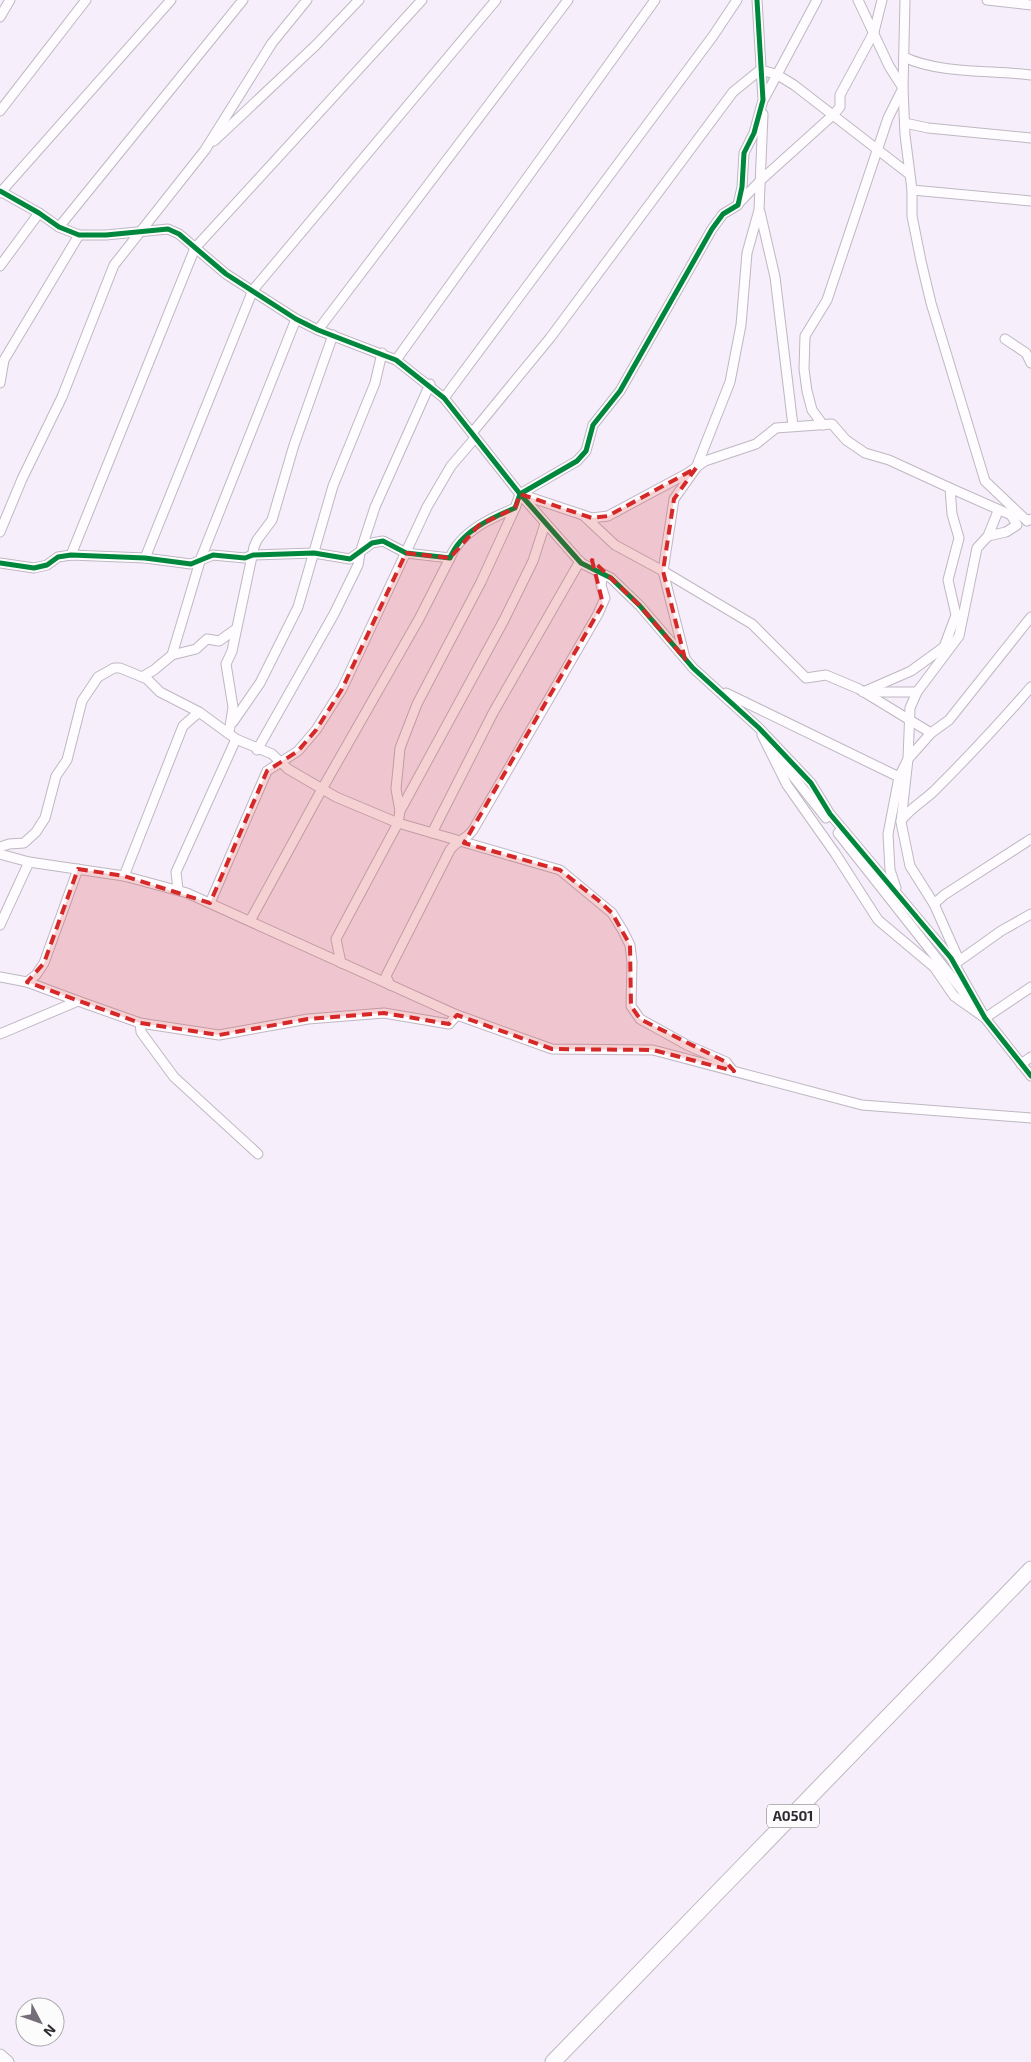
<svg xmlns="http://www.w3.org/2000/svg" width="1031" height="2062" viewBox="0 0 1031 2062" font-family="'Exo 2',sans-serif">
<style>
.lines{fill:none;stroke-linecap:round;stroke-linejoin:round}
.minor-casing{stroke:#beb8c2;stroke-width:11}
.tertiary-casing{stroke:#beb8c2;stroke-width:13}
.trunk-casing{stroke:#beb8c2;stroke-width:17}
.minor{stroke:#fefcfe;stroke-width:9}
.tertiary{stroke:#fefcfe;stroke-width:11}
.trunk{stroke:#fefcfe;stroke-width:15}
.cycleway-casing{stroke:#fcfcfc;stroke-width:8}
.cycleway{stroke:#00873e;stroke-width:5}
.marked{fill:#d62828;fill-opacity:0.2;stroke:#d62828;stroke-width:4;stroke-dasharray:10 6;stroke-linejoin:round}
.labels{text-anchor:middle;stroke-width:4;stroke-linejoin:round;paint-order:stroke}
.shield{fill:#fcfcfc;stroke:#6c686f;stroke-width:1}
.shield-label{font-size:14px;font-weight:bold;fill:#2f2932}
</style>
<rect width="100%" height="100%" fill="#f6eefa"/>
<g class="lines">
<defs>
<g id="minor">
<polyline points="905,0 903,88 905,135 912,190 912,216 921,261 931,303 985,481 1027,521 1031,519"/>
<polyline points="987,0 1031,5"/>
<polyline points="0,17 10,0"/>
<path d="M904 57C939 74 992 70 1031 75"/>
<polyline points="764,99 817,0"/>
<polyline points="0,111 86,0"/>
<polyline points="905,123 928,128 1031,138"/>
<polyline points="214,141 316,45 359,0"/>
<polyline points="912,190 1031,201"/>
<polyline points="0,191 39,213 59,227 79,235 106,235 168,229 179,234 226,274 296,319 318,330 396,360 444,398 520,494 581,563 611,578 640,606 693,668 759,728 811,783 830,814 951,958 985,1018 1031,1076"/>
<polyline points="0,193 171,0"/>
<polyline points="738,204 761,180 833,115 840,107 840,95 874,32 882,0"/>
<polyline points="760,212 775,277 793,426"/>
<polyline points="59,227 243,0"/>
<polyline points="0,266 39,213"/>
<polyline points="318,330 568,0"/>
<polyline points="1005,339 1026,353 1031,363"/>
<polyline points="396,360 655,0"/>
<polyline points="0,383 4,360 79,235"/>
<polyline points="444,398 713,36 737,0"/>
<polyline points="823,425 812,410 807,391 804,369 805,336 827,300 888,118 903,88 889,66 858,0"/>
<polyline points="472,433 550,338 733,92 760,70 776,74 794,85 909,174"/>
<polyline points="950,488 1011,515 1017,525 1006,532 988,536"/>
<polyline points="520,494 583,515 615,545 663,571 752,624 806,678 826,675 859,689 931,733"/>
<polyline points="583,515 592,518 608,516 688,473 705,461 756,444 776,428 832,424 846,440 865,453 889,460 950,488 952,514 959,538 948,580 956,615 944,647 911,671 863,692"/>
<polyline points="0,532 22,479 62,397 114,265 205,150 272,43 307,0"/>
<polyline points="71,555 195,248 422,0"/>
<polyline points="145,558 253,290 496,0"/>
<path d="M0 563 34 568 47 565 58 557 71 555 145 558 191 564 213 555 245 558 253 555 314 553 350 559 372 543 383 541 406 553 450 558C460 532 491 518 515 508L520 494 577 461 586 451 593 425 620 391 712 229 723 214 738 205 742 187 744 153 754 133 763 100 757 0"/>
<polyline points="172,655 201,558 296,319"/>
<polyline points="685,658 663,571 674,499 696,468 730,382 741,325 747,253 759,210 763,114"/>
<polyline points="142,677 154,670 172,655 196,649 207,639 219,641 236,629"/>
<polyline points="867,692 917,692"/>
<polyline points="726,693 899,777"/>
<polyline points="233,722 260,683 298,607 333,486 375,383 382,353"/>
<polyline points="229,733 233,707 226,664 232,651 254,547 257,540 272,520 294,445 333,335"/>
<polyline points="762,735 787,785 835,853 878,920 934,967 954,996 985,1018 1031,987"/>
<polyline points="257,750 334,614 358,565 360,553 375,507 430,384"/>
<polyline points="774,752 826,818"/>
<polyline points="400,811 396,789 400,748 417,704 481,582 515,508"/>
<path d="M901 821C910 808 924 801 935 790 968 757 1000 723 1031 687"/>
<polyline points="432,833 493,713 580,561"/>
<polyline points="838,833 969,999"/>
<polyline points="0,847 9,844 24,843 36,832 45,818 56,776 67,760 82,701 98,677 114,668 120,668 147,679 160,692 199,712 236,739 272,754 288,769 336,797 398,823 560,870 612,913 623,931 630,945 632,962 631,1006 640,1019 687,1045 726,1062 733,1071"/>
<polyline points="0,854 29,862 124,876 187,893 457,1015 552,1049 653,1050 862,1105 1031,1118"/>
<polyline points="124,876 183,726 199,712"/>
<polyline points="896,888 890,870 888,834 899,777 908,759 910,708 917,692 959,636 977,548 988,536 998,511"/>
<polyline points="178,890 176,872 236,739"/>
<polyline points="210,903 267,771 298,751 316,730 342,689 427,507 451,466 475,438"/>
<polyline points="934,904 944,895 1031,839"/>
<polyline points="250,921 322,789 419,619 450,558"/>
<polyline points="0,925 29,862"/>
<polyline points="959,960 934,904 910,866 901,822 908,759 931,733 949,720 1031,617"/>
<polyline points="341,963 336,939 398,823 400,811 504,620 533,561 545,524"/>
<polyline points="956,963 1001,931 1031,914"/>
<polyline points="0,977 27,982 36,975 44,963 78,869"/>
<polyline points="27,982 78,1001"/>
<path d="M390 985 386 976 450 850C456 841 467 839 473 830L598 614 605 598 601 585 603 574"/>
<polyline points="140,1023 141,1032 174,1077 258,1154"/>
<polyline points="0,1034 78,1001 140,1023 219,1035 308,1019 384,1013 449,1024 457,1015"/>
<polyline points="1021,1064 1031,1057"/>
</g>
<polyline id="tertiary" points="0,2055 8,2062"/>
<polyline id="trunk" points="553,2062 1031,1569"/>
</defs>
<use href="#minor" class="minor-casing"/>
<use href="#tertiary" class="tertiary-casing"/>
<use href="#trunk" class="trunk-casing"/>
<use href="#minor" class="minor"/>
<use href="#tertiary" class="tertiary"/>
<use href="#trunk" class="trunk"/>
<defs>
<g id="cycleway">
<polyline points="0,191 39,213 59,227 79,235 106,235 168,229 179,234 226,274 296,319 318,330 396,360 444,398 520,494 581,563 611,578 640,606 693,668 759,728 811,783 830,814 951,958 985,1018 1031,1076"/>
<path d="M0 563 34 568 47 565 58 557 71 555 145 558 191 564 213 555 245 558 253 555 314 553 350 559 372 543 383 541 406 553 450 558C460 532 491 518 515 508L520 494 577 461 586 451 593 425 620 391 712 229 723 214 738 205 742 187 744 153 754 133 763 100 757 0"/>
</g>
</defs>
<use href="#cycleway" class="cycleway-casing"/>
<use href="#cycleway" class="cycleway"/>
</g>
<path class="marked" d="M696 468 674 499 663 571 685 659 640 606 592 560 603 604 464 843 560 870 598 900 612 913 630 945 631 1006 640 1019 726 1062 734 1071 653 1050 552 1049 457 1015 449 1024 384 1013 308 1019 219 1035 140 1023 27 982 44 963 78 869 124 876 210 903 267 771 298 751 316 730 342 689 406 553 450 558 479 525 515 508 520 494 592 518 608 516Z"/>
<g class="labels">
<rect class="shield" x="767" y="1804.5" width="52" height="23" rx="4"/>
<g class="shield-label">
<text x="793" y="1821">A0501</text>
</g>
</g>
<g transform="translate(40 2022) rotate(131)"><circle r="24" fill="#fcfcfc" stroke="#aaa8ab"/>
<path d="M0-4L9 19L0 12L-9 19Z" fill="#756e78"/>
<text y="-8" font-size="14" font-weight="bold" text-anchor="middle" fill="#2f2932">N</text>
</g>
</svg>
